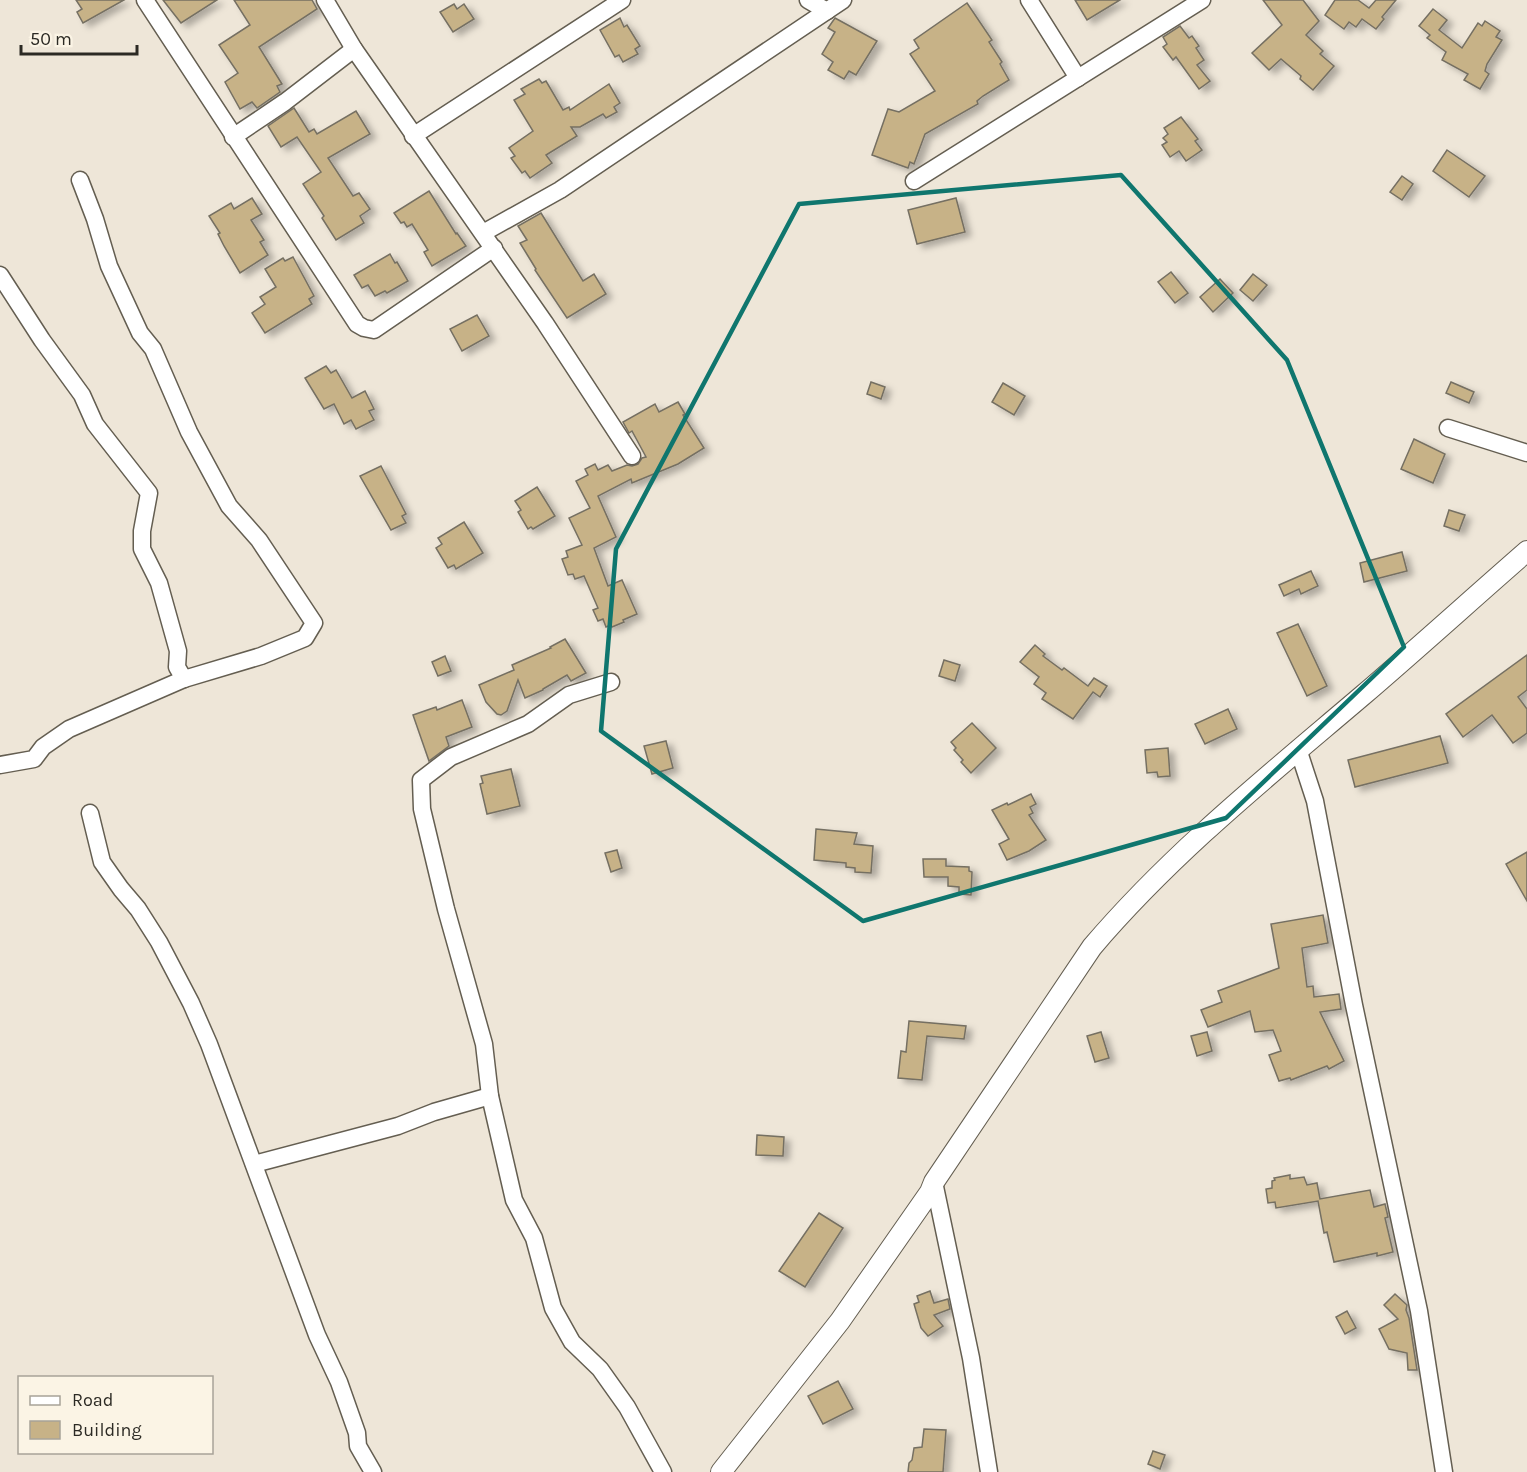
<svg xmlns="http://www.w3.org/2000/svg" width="1527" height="1472" viewBox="0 0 1527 1472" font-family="Karla,sans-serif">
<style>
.building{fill:#c7b287;stroke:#756f62;stroke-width:1.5;filter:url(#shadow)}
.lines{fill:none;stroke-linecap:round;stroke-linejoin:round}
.minor-casing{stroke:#645e51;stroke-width:19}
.tertiary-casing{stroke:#645e51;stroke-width:22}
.minor{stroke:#fff;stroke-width:16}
.tertiary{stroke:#fff;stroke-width:20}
.marked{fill:none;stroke:#0f766e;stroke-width:4.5;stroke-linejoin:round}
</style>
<defs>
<filter id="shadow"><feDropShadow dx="6" dy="4" stdDeviation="3" flood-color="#0004"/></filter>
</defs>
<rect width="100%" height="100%" fill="#eee6d8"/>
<g class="building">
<polygon points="76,0 124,0 83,23 77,12 82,9"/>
<polygon points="163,0 217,0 181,23"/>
<polygon points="234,0 312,0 317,9 259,47 282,84 277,86 280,92 257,108 252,102 240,109 225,82 238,73 219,45 250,25"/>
<polygon points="1075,0 1120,0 1087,20"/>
<polygon points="1263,0 1303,0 1319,21 1306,35 1323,51 1320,54 1334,66 1313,90 1300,79 1301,76 1281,59 1269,70 1252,53 1282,25"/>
<polygon points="1335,0 1358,0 1369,8 1376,0 1396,0 1382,17 1384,19 1376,29 1362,19 1356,27 1349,22 1344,29 1325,15"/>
<polygon points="967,3 992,40 989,42 1002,62 1000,64 1009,80 983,96 977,101 978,104 925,134 914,164 910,162 908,168 872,155 888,109 899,112 935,91 910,54 919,48 914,40"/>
<polygon points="454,4 457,9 464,4 474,19 453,32 440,12"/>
<polygon points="1433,9 1447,20 1439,30 1462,48 1478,23 1482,26 1485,21 1500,31 1496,37 1502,40 1487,64 1485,71 1489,74 1480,89 1464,80 1468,74 1442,60 1446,52 1427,38 1430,35 1419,26"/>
<polygon points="620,18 624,27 627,25 640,46 635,49 638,54 623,62 619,55 615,57 600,30"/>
<polygon points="835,18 877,41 856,75 849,71 844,79 828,70 833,62 822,54 835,32 828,28"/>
<polygon points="1180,26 1189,38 1192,36 1199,46 1196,48 1204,60 1197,65 1210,81 1199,89 1176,57 1173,60 1163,47 1167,44 1163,37"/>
<polygon points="539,79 542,83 546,81 563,110 569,107 570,110 609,84 620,103 614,107 617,112 606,118 603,114 580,127 571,127 577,136 546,155 552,163 530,178 525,171 522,173 511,158 515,156 509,148 533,131 514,100 525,94 521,89"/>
<polygon points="294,108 309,132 314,129 317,134 356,111 370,134 328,158 353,196 359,193 370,209 360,216 364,223 336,240 322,218 324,216 303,184 321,172 297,137 281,147 268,126"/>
<polygon points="1181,117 1198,139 1195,141 1202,150 1186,161 1179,151 1170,157 1162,145 1167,142 1163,138 1168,134 1164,128"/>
<polygon points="1447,150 1485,176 1469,197 1433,171"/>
<polygon points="1402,176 1413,184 1402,200 1390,192"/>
<polygon points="429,191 456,234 457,233 466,246 432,266 424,252 428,250 412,224 407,227 404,222 401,223 394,213"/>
<polygon points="252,198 262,214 251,220 264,240 260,242 268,255 240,273 224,246 218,234 220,233 209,216 231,203 234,209"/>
<polygon points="956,198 965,232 917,244 908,210"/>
<polygon points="541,213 583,281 594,274 606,294 567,318 535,270 536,269 520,243 527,240 518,226"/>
<polygon points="390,254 395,263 397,262 408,281 387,293 385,291 375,296 368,285 362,288 354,275"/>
<polygon points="293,257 314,296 309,299 312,304 265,333 252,313 265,304 260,297 276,287 265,269 283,258 285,261"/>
<polygon points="1171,272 1188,293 1175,303 1158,282"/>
<polygon points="1253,274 1267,285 1253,301 1240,290"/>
<polygon points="1220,279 1233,293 1213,312 1200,297"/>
<polygon points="477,315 489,336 462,351 450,329"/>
<polygon points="326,366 331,373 336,370 352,398 365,391 374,409 369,411 374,420 356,429 351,420 344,424 334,404 324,409 305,378"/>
<polygon points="871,382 885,387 881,399 867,394"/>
<polygon points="1451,382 1474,392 1469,403 1446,393"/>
<polygon points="1003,383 1025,396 1014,415 992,402"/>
<polygon points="678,402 685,414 683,415 704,448 678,464 632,483 631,479 598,496 616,537 594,548 608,586 622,580 637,614 623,620 624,622 612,627 611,625 606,627 603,619 598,621 593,610 598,608 584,576 575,579 573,574 568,575 562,559 568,557 566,551 582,545 569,518 590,508 576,481 588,475 585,469 595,464 598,470 608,465 612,471 627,465 632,466 638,464 642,458 646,457 632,431 629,433 623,422 655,404 659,412"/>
<polygon points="1414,439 1445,454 1433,483 1401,469"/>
<polygon points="381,466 406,514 402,516 406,523 391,530 360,476"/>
<polygon points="537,487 555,516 533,529 531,527 528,529 518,512 521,510 515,501"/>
<polygon points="1449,510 1465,515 1459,531 1444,526"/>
<polygon points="464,522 483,553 456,569 454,565 448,568 436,548 442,544 438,538"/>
<polygon points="1402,552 1407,571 1364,582 1360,563"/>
<polygon points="1311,571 1318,586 1301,594 1299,589 1284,596 1279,585"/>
<polygon points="1298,624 1327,686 1307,696 1277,633"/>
<polygon points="565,639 586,673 571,681 567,675 543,689 543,690 525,698 518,680 507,711 501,715 497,714 486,702 479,685 514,670 512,665 551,648 550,647"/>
<polygon points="1035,645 1045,654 1043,656 1062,670 1064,668 1088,686 1094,678 1107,686 1100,697 1093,692 1073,719 1042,699 1046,693 1034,684 1039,677 1020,662"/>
<polygon points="1527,655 1527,690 1518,697 1527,709 1527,733 1513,743 1492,715 1463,737 1446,714"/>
<polygon points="445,656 451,671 438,676 432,662"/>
<polygon points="944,660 960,665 955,681 939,676"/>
<polygon points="462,700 472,727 446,737 449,746 429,761 413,715 436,707 437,710"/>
<polygon points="1228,709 1237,729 1205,744 1195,724"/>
<polygon points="972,723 996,748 971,773 961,762 963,760 954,750 956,748 951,742"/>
<polygon points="1440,736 1448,763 1355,787 1348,760"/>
<polygon points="666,741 673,768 652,774 644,746"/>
<polygon points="1168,748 1170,776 1158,777 1157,772 1147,773 1145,750"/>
<polygon points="511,769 520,806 487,814 480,784 483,783 481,776"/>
<polygon points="1031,794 1036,804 1030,807 1033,813 1029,815 1046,840 1029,851 1007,860 999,844 1009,839 992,810 1007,803 1008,805"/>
<polygon points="816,829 857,833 854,844 873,846 871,873 855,872 855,868 846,867 846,863 814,860"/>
<polygon points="617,850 622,868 611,872 605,853"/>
<polygon points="1527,852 1527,901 1506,864"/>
<polygon points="923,859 946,859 946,866 969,867 969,871 972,872 971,895 959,894 959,887 948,886 948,877 924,877"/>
<polygon points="1323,915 1328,943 1302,948 1307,987 1313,986 1314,997 1339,994 1341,1009 1320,1012 1344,1061 1329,1069 1327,1066 1291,1080 1290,1078 1279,1081 1269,1055 1281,1051 1273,1030 1255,1032 1250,1011 1208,1027 1201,1010 1222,1002 1218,991 1279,968 1271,924"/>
<polygon points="909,1021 966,1026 964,1039 927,1036 922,1080 898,1078 901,1051 906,1052"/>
<polygon points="1101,1032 1109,1058 1095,1062 1087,1036"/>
<polygon points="1207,1032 1212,1051 1197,1056 1191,1036"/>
<polygon points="757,1135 784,1137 783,1156 756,1155"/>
<polygon points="1290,1175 1290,1179 1304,1177 1307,1185 1317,1183 1320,1199 1370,1190 1374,1207 1385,1204 1388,1217 1385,1218 1393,1252 1377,1256 1377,1253 1334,1262 1327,1232 1324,1233 1318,1201 1276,1208 1275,1202 1268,1203 1266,1189 1272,1188 1272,1181 1275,1180 1274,1178"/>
<polygon points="819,1213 843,1228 805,1287 779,1271"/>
<polygon points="930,1291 934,1303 948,1299 950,1309 934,1315 943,1326 928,1336 921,1328 914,1304 919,1302 917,1296"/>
<polygon points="1395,1294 1407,1305 1406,1310 1409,1318 1417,1370 1408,1370 1407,1353 1389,1349 1379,1329 1398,1319 1384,1305"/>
<polygon points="1347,1311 1356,1328 1345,1334 1336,1317"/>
<polygon points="838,1381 853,1409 823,1424 808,1396"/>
<polygon points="924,1429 946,1430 943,1472 908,1472 909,1463 912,1460 914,1448 922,1447"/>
<polygon points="1153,1451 1165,1455 1160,1469 1148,1464"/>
</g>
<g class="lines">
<defs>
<g id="minor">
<polyline points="145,0 357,324 364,328 374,330 494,248"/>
<polyline points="325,0 354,49 545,323 632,456"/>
<polyline points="808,0 827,11"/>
<polyline points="1029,0 1078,78"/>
<polyline points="413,136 622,0"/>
<polyline points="233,137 285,102 354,49"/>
<polyline points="914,181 1202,0"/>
<polyline points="483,233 560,190 843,0"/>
<polyline points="0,275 42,340 82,395 95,424 149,493 142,531 142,549 159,583 178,651 177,667 184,679"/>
<polyline points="1448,428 1527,453"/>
<polyline points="611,682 569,695 528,724 451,757 421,780 422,809 446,909 484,1044 490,1096 514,1200 534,1238 553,1308 572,1342 600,1369 627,1407 663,1472"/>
<polyline points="1298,749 1315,801 1354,1005 1419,1311 1444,1472"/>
<polyline points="0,765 34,759 43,747 69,729 184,679 261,656 305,638 314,623 259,540 229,506 189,432 153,349 140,333 109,266 95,219 80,180"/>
<polyline points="90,813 102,862 121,889 138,909 159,942 191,1003 209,1044 317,1335 339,1382 357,1433 358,1446 373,1472"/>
<polyline points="254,1164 398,1126 434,1112 490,1096"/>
<polyline points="934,1182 971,1358 989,1472"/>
</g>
<path id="tertiary" d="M721 1472 840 1321 930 1192 934 1182 1092 947C1172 853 1268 776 1362 696 1418 648 1472 599 1527 551"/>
</defs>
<use href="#minor" class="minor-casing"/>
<use href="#tertiary" class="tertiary-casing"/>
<use href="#minor" class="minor"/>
<use href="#tertiary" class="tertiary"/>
</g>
<path class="marked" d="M1121 175 1287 360 1404 647 1226 818 863 921 601 731 616 549 799 204Z"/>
<rect x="18" y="1376" width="195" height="78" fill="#fbf4e5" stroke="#a8a398" stroke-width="1.5"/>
<rect x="30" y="1396" width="30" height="9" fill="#ffffff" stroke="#a8a398" stroke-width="1.5"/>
<text x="72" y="1406" font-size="18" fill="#2c2a24">Road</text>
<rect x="30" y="1421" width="30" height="18" fill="#c7b287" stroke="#a8a398" stroke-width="1.5"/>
<text x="72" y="1436" font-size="18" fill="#2c2a24">Building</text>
<path d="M21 45v9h116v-9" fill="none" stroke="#2c2a24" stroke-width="3"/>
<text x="30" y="45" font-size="18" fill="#2c2a24" stroke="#fbf4e5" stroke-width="4.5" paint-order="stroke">50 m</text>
</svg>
